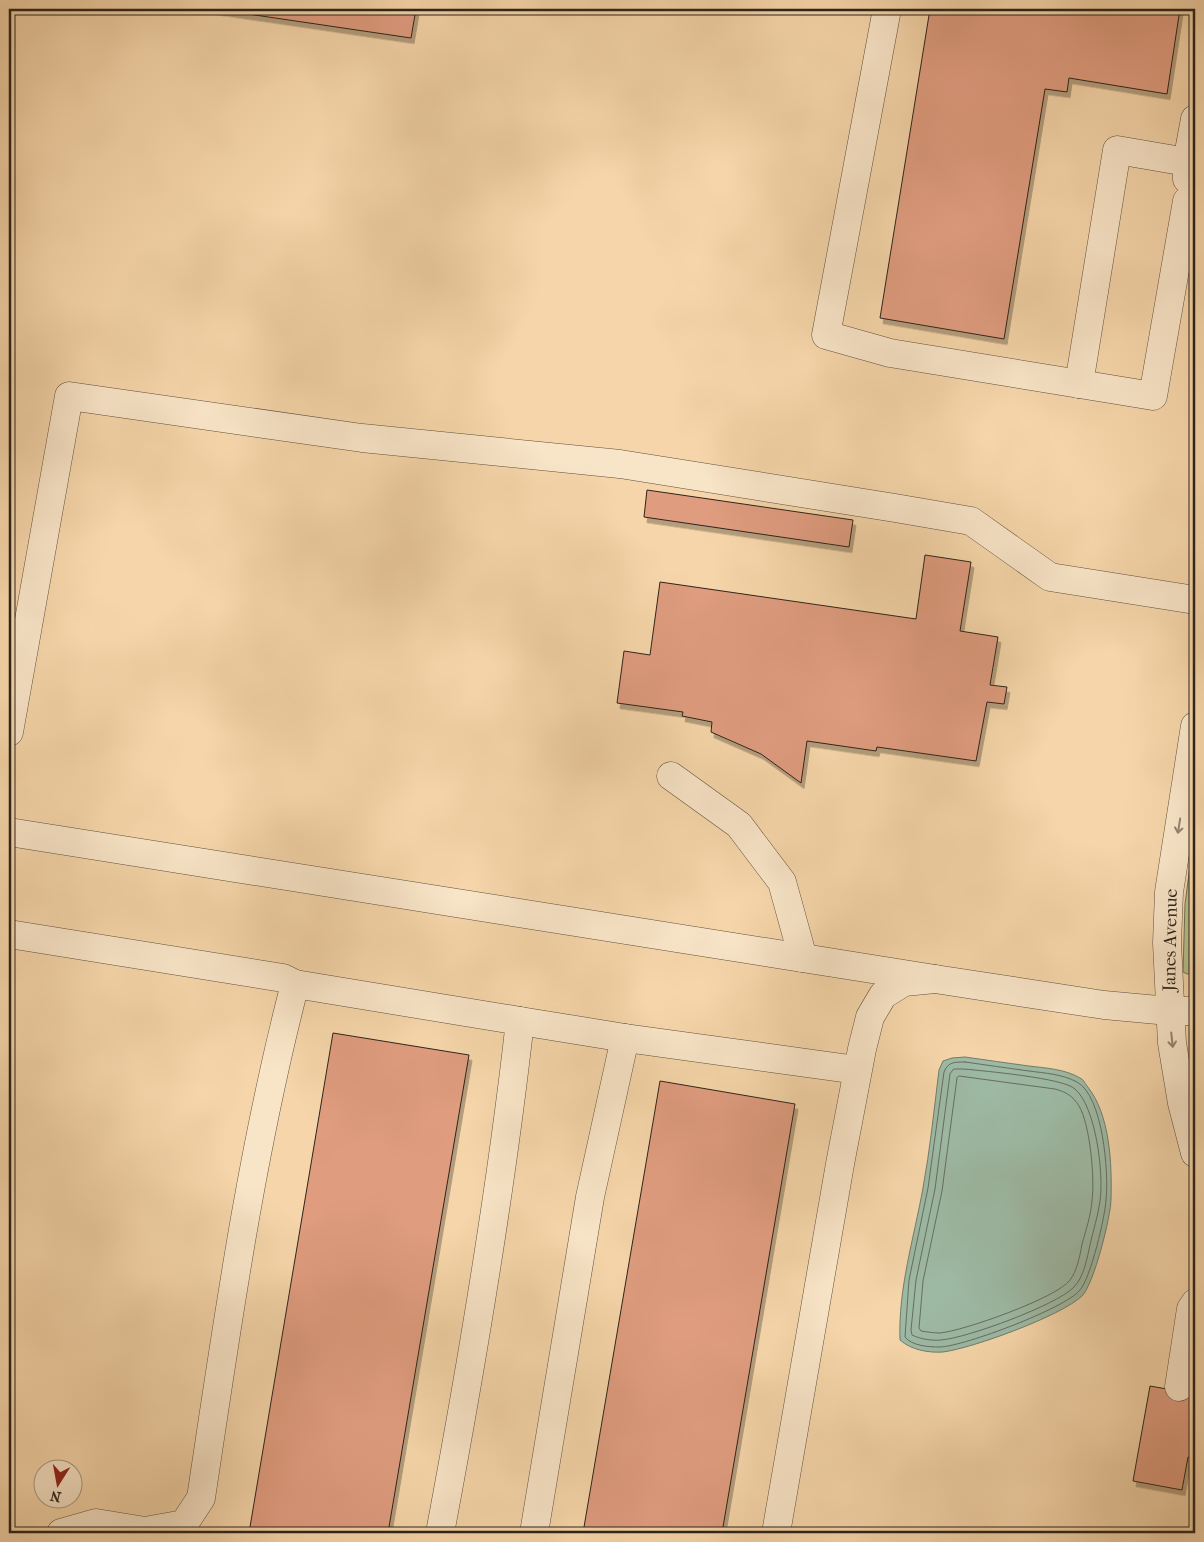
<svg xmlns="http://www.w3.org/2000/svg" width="1204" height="1542" viewBox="0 0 1204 1542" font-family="'IM FELL French Canon',serif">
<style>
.green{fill:#b7be8b;stroke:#727153}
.water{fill:#9db9a4;stroke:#707d6d}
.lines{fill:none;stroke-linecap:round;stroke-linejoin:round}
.shore{stroke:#656e60;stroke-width:1}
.building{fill:#df9c7f;stroke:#2d241b;filter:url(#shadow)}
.minor-casing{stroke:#5f503e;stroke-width:29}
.minor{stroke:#f8e4c7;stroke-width:28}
.oneway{stroke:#928471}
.labels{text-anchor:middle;stroke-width:5;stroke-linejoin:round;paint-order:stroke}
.street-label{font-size:18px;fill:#2d241b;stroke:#f8e4c7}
</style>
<defs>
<filter id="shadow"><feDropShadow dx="3" dy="5.5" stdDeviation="0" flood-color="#0004"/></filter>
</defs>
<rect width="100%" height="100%" fill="#f5d5a9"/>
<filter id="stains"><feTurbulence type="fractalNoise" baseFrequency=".004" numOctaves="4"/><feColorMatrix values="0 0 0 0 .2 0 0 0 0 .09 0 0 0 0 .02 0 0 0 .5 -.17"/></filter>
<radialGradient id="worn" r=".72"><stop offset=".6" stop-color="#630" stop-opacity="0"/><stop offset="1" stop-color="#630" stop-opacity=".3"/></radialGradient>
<polygon class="green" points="1195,828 1195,962 1191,973 1187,974 1183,972 1185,904"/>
<path class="water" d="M965 1057C986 1060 1007 1063 1029 1066 1045 1068 1065 1069 1080 1078 1083 1079 1085 1083 1087 1086 1110 1114 1112 1163 1111 1199 1111 1216 1094 1284 1082 1296 1061 1316 973 1348 943 1352 929 1353 911 1350 900 1340 898 1289 914 1238 923 1188 930 1150 934 1110 939 1070L943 1061 952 1058Z"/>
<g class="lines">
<g class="shore">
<path d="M965 1062C986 1065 1007 1068 1029 1071 1044 1073 1062 1074 1077 1082 1103 1096 1109 1173 1106 1200 1105 1217 1091 1277 1080 1290 1066 1308 965 1346 940 1347 929 1347 912 1346 905 1337L909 1280 928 1188 944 1072C948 1062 954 1062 965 1062Z"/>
<path d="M954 1069H964C984 1071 1064 1078 1075 1089 1096 1107 1104 1174 1100 1201 1098 1216 1093 1231 1090 1245 1087 1258 1084 1277 1074 1287 1057 1305 967 1338 941 1340 932 1341 920 1339 912 1335L911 1330 916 1280 935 1189 950 1074Z"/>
<path d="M959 1076 1055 1089C1066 1092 1073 1096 1079 1106 1090 1124 1095 1179 1092 1200 1091 1215 1086 1230 1082 1244 1080 1256 1077 1271 1070 1280 1057 1298 963 1331 940 1333 934 1333 927 1332 921 1331L919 1328 923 1281 942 1191 957 1078Z"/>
</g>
</g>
<g class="building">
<polygon points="214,9 416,9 411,38"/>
<polygon points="930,9 1180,9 1167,94 1069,78 1067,92 1045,89 1004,339 880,318"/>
<polygon points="647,490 853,520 849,547 644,517"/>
<polygon points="925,555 971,562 960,631 998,637 990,685 1007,687 1004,704 987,702 976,761 877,747 876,751 807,741 801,783 761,754 711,732 712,722 682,716 683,712 617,703 624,651 650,655 660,582 916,619"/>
<polygon points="333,1033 469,1055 388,1533 249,1533"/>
<polygon points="660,1081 795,1104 722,1533 583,1533"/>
<polygon points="1150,1386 1195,1394 1193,1424 1195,1425 1195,1441 1193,1457 1188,1457 1182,1490 1133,1481"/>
</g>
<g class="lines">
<defs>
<g id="minor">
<polyline points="887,9 826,335 890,353 1153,396 1187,201 1195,204"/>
<polyline points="1187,179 1187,162 1195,119"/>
<polyline points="1079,384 1117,150 1187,162"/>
<polyline points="1195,726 1169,892 1167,943 1172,1043 1182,1103 1195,1153"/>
<polyline points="9,732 69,396 362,438 620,464 895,508 971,521 1050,577 1195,600"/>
<polyline points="671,776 739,825 782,882 803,958"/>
<polyline points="9,832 935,979"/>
<path d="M9 934 283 978 295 984C251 1153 227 1326 201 1498L184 1524 145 1531 96 1523 61 1533"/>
<path d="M295 984 520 1021C501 1192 472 1363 440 1533"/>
<polyline points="520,1021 625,1038 590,1197 534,1533"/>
<polyline points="625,1038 857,1070"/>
<polyline points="1179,1387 1191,1309 1195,1303"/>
<polyline points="776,1533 840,1164 862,1049 870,1017 883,995 904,982 935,979 1104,1005 1169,1011 1195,1011"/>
</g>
</defs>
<use href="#minor" class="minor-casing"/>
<use href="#minor" class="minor"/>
</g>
<defs><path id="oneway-shaft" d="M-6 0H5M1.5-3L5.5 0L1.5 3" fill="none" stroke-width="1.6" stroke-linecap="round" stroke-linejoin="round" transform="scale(1.25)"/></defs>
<g class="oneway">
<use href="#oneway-shaft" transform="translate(1179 826) rotate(99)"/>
<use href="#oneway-shaft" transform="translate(1172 1040) rotate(84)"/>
</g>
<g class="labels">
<g class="street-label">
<text transform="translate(1170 940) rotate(-89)" y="6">Janes Avenue</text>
</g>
</g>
<rect width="1204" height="1542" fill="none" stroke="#f5d5a9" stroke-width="30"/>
<rect x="10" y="10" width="1184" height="1522" fill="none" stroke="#2d241b" stroke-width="2.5"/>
<rect x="15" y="15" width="1174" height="1512" fill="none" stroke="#2d241b"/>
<g transform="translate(58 1484) rotate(191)"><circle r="24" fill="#f8e4c7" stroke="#a79782"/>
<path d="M0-4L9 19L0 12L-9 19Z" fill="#8f2418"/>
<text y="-8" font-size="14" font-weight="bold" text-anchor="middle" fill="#2d241b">N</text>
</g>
<rect width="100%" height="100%" filter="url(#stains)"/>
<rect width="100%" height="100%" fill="url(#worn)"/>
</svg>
